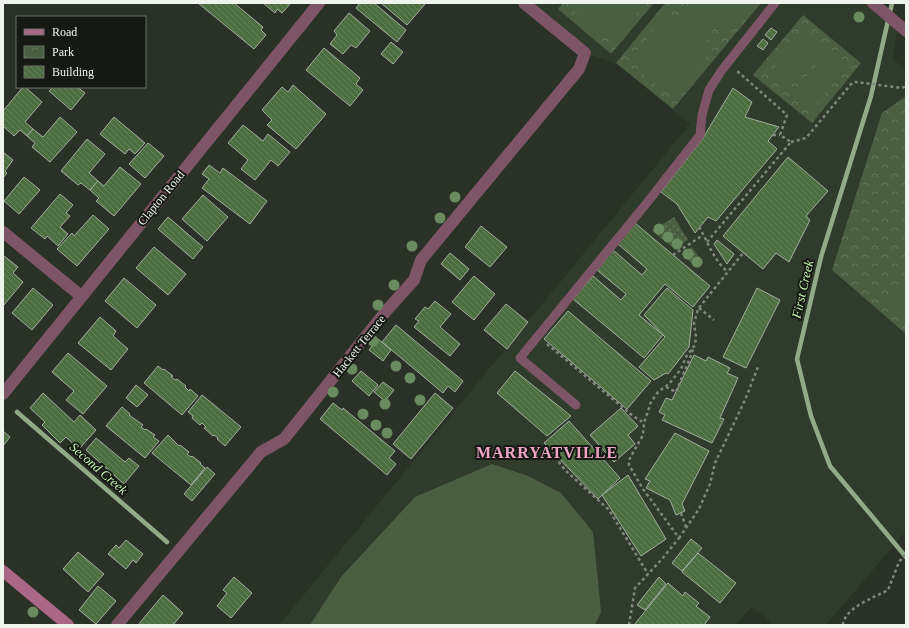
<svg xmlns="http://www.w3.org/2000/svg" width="909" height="628" viewBox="0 0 909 628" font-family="Georgia,serif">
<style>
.built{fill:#2f3c2b}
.grass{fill:url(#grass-dots)}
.park{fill:url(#park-crowns)}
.pitch{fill:#4a5f42}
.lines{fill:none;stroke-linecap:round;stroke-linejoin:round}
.stream{stroke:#91ab88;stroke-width:4.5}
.building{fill:url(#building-back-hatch);stroke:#a3aea0}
.path{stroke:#81887f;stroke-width:2.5;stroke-dasharray:3 3;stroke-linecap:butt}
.lane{stroke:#7e5467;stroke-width:9}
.street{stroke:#7e5467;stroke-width:12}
.secondary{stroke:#aa6786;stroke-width:12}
.tree{fill:#6a8b5f}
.labels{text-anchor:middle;stroke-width:4;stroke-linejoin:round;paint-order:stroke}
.street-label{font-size:12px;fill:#eff5ed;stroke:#151813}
.water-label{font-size:13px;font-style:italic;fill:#c1f6af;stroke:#151813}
.district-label{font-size:16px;font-weight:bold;letter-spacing:1px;fill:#f0a4c6;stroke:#151813}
</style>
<defs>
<pattern id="grass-dots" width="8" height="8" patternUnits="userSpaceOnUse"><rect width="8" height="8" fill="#4a5f42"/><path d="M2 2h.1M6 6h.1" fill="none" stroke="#64775e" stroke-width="1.8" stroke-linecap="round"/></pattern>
<pattern id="park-crowns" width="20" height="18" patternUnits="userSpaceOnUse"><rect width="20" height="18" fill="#4a5f42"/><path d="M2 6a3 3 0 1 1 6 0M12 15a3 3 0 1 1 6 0" fill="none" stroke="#64775e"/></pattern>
<pattern id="building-back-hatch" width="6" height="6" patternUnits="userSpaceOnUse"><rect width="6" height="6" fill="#4c6d3f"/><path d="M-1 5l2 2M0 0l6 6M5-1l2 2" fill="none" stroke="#66825b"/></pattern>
</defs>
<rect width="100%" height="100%" fill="#2a3227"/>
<polygon class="built" points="524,3 873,3 898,24 893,59 906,70 906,531 826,625 773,625 752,606 736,625 279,625 690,124 616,63 585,53"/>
<g class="grass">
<polygon points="674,217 688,240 675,249 652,231"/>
<polygon points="692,247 703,263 696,267 681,254"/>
</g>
<g class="park">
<polygon points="563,3 654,3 611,54 558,9"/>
<polygon points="665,3 761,3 673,109 616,63"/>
<polygon points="803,15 861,63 812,123 753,75"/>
<polygon points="906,96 906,334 832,270 882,113"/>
</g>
<g class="pitch">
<polygon points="569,3 645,3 613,41 606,35 601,41 574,19 578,14 568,5"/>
<polygon points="689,3 750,3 725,33 717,26 711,33 685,11 690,4"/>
<polygon points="667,14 677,22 682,16 708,38 705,43 713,50 677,93 669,86 664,92 637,70 641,65 632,57"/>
<polygon points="806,29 824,45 788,88 770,72"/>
<polygon points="830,49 849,65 813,108 794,92"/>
<polygon points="906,285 906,325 886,308"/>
<polygon points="492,464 528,476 561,493 593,532 601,612 595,625 310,625 341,577 415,497"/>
</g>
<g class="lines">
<g class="stream">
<polyline points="892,3 871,96 821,257 797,359 811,416 830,466 906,557"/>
<polyline points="17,412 167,542"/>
</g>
</g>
<g class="building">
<polygon points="198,3 234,3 263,27 261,30 266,35 254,49"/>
<polygon points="263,3 291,3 282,13 277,9 275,13"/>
<polygon points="360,3 374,3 406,30 397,42 356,8"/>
<polygon points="381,3 426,3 407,25"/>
<polygon points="349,13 370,31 356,48 351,45 343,54 330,44 337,35 334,31"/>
<polygon points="771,28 777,32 771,40 765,35"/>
<polygon points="763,39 768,43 763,50 757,46"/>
<polygon points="391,42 403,52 393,64 381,54"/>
<polygon points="324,48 360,78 356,84 363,90 350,106 306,70"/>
<polygon points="293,85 326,114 296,149 267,125 272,120 262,110 282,87 288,92"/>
<polygon points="23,87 25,87 42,102 25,122 33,129 27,136 20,130 14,136 3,126 3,111"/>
<polygon points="53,87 77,87 85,93 71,110 49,91"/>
<polygon points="733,88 752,102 745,117 779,127 768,141 777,149 716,221 708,217 695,233 677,204 661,192 703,138"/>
<polygon points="60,117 77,132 50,162 32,147 35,143 27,136 33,129 43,137"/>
<polygon points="114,117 145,143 135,154 129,149 125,154 100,134"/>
<polygon points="243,125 263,141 268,134 290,152 278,166 271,160 255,180 241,169 248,160 228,143"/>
<polygon points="87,139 105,154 89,173 98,181 90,190 81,183 78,185 61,171"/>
<polygon points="148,143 164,156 145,178 129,164"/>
<polygon points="3,152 13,160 5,171 7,173 3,178"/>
<polygon points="788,157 828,191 806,216 810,220 789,262 776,253 763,269 723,236"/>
<polygon points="209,165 220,173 223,168 267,201 250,224 202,188 209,179 202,174"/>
<polygon points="120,167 141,184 114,216 96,201 99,198 90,190 98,181 104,186"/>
<polygon points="24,177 40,190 19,214 4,201"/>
<polygon points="60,194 73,205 66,213 70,216 60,227 68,234 58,246 47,236 45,239 31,228"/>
<polygon points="203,195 228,217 207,241 182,219"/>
<polygon points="93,215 109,229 77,266 57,249 72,233 74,236"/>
<polygon points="168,217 203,247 193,259 158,229"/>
<polygon points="635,223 710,286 693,307 665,284 639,315 663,335 644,358 573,299 593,276 621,300 626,294 597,270 613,250 642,275 647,269 618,244"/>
<polygon points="481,226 507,247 490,267 465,247"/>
<polygon points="717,240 734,254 727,264 714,244"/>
<polygon points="154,247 186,274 168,295 136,268"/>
<polygon points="450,253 469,269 460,280 441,264"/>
<polygon points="4,256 18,267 13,273 23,282 3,306 3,258"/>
<polygon points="474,276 495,294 474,320 452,302"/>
<polygon points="124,278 156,305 137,328 105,301"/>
<polygon points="33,288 53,305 32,330 12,313"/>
<polygon points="667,288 693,310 689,347 668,374 666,373 654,380 639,367 665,337 644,315"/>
<polygon points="757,288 780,300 746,368 723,357"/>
<polygon points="435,301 451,314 440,327 460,344 450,356 414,327 419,321 415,319 425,307 428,309"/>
<polygon points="506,304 528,322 507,349 484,330"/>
<polygon points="568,311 651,381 627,409 544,339"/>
<polygon points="100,317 116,331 113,336 128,349 111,370 78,343"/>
<polygon points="396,325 463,381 455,392 448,386 443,393 382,342"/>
<polygon points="378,339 391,350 383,361 369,350"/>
<polygon points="68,353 107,386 83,414 66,400 74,391 52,372"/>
<polygon points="694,355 706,361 708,357 730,368 727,373 738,378 720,418 724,419 712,443 662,420 665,415 659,412 666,398 672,400"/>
<polygon points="158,366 163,370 164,369 173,376 171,377 175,380 177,379 186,386 185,387 189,391 190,389 198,396 182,415 144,383"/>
<polygon points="361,371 378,385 369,396 352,381"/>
<polygon points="515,371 571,416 547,436 497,393"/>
<polygon points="383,382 394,390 385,401 374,392"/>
<polygon points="136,385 148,395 137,407 126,398"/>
<polygon points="43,393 74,422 80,415 96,430 79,449 66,437 60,443 42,425 45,422 30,408"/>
<polygon points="435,393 453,408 411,459 393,444"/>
<polygon points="202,395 241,427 225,446 217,439 218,438 214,435 213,436 204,428 206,427 202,423 200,425 192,418 193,416 188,412"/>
<polygon points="333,403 342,410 343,408 395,451 389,458 396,464 387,475 320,419"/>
<polygon points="122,407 130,414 129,415 143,425 141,427 145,430 146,429 155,435 153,437 159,441 145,458 106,426"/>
<polygon points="621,408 638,426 628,435 635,444 614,462 590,435"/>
<polygon points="569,421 620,478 598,499 544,443"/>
<polygon points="3,431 10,437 3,446"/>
<polygon points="675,433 709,451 682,504 685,511 676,515 670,500 646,488 650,481 645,479"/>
<polygon points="168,435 179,446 180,445 189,452 187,454 191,457 192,456 201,463 200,464 205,468 191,485 152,453"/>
<polygon points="96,438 125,462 129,458 139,466 124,484 86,450"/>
<polygon points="207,467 215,474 192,501 184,494"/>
<polygon points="628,475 666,539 641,556 602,495"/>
<polygon points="691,539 702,548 682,571 672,563"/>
<polygon points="126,540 143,554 136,563 133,560 126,569 108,554 116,545 119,548"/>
<polygon points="78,552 104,574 88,592 63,569"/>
<polygon points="698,553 736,583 720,603 682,572"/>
<polygon points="234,577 252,593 231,618 217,606 227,593 223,590"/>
<polygon points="659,577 666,584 645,610 637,605"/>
<polygon points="668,583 683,596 685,592 699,603 696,606 710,617 704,625 634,625"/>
<polygon points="98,586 116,601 96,624 79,610"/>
<polygon points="163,595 183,613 173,625 138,625"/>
</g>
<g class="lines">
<g class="path">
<polyline points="773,135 780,135"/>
<polyline points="791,142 806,138 852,83 855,82 902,88 906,86"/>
<path d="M699 227C708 242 714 261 728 272"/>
<polyline points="707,242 791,142 780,135 787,115 736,70"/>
<polyline points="673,255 703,235"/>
<polyline points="699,308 714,320"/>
<polyline points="547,344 633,416 644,423"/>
<polyline points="666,387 676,392 692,353 693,348"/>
<polyline points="555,457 565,470 609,510 648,574"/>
<polyline points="681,513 686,527"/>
<polyline points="679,538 699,509 710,484 715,463 745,400 758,367"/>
<polyline points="629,625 635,588 662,559 679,538 643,489 629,465 629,460 643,435 644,423 651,402 658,392 669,384 681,369 686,357 695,345 696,337 694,323 698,309 743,253"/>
<path d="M843 625C844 608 875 597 888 590L899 562 906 553"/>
</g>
<polyline class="lane" points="576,405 520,358 650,199 700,135 702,115 709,90 722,70 775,3"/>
<g class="street">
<polyline points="873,3 906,31"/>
<polyline points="3,232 81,296"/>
<polyline points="3,394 319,3"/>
<polyline points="117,625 261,452 284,439 387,310 414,280 421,260 579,69 585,53 524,3"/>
</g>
<polyline class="secondary" points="3,571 68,625"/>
</g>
<g class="tree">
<circle cx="859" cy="17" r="5.5"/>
<circle cx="455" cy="197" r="5.5"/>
<circle cx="440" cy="218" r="5.5"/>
<circle cx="659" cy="229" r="5.5"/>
<circle cx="668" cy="237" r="5.5"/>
<circle cx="677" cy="244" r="5.5"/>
<circle cx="412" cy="246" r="5.5"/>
<circle cx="688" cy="254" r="5.5"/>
<circle cx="697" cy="262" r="5.5"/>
<circle cx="394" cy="285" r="5.5"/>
<circle cx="378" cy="305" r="5.5"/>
<circle cx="373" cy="341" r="5.5"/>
<circle cx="396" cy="366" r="5.5"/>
<circle cx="352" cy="369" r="5.5"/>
<circle cx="410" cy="378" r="5.5"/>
<circle cx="333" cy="392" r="5.5"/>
<circle cx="420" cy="400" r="5.5"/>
<circle cx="385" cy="404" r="5.5"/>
<circle cx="363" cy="414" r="5.5"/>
<circle cx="376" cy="425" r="5.5"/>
<circle cx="387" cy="433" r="5.5"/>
<circle cx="33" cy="612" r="5.5"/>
</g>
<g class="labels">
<g class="street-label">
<text transform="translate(161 198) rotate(-51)" y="4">Clapton Road</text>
<text transform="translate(359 346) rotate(-51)" y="4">Hackett Terrace</text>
</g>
<g class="water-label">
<text transform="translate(802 289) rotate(-77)" y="5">First Creek</text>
<text transform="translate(99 468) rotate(41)" y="5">Second Creek</text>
</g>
<g class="district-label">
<text x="547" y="458">MARRYATVILLE</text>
</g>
</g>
<rect width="909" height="628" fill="none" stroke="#eff5ed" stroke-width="8"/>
<rect x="16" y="16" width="130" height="72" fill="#151813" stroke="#6c706a"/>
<rect x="24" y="29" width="20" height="6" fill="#aa6786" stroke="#6c706a"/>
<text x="52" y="36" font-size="12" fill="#eff5ed">Road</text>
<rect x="24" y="46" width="20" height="12" fill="url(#park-crowns)" stroke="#6c706a"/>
<text x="52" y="56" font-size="12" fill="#eff5ed">Park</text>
<rect x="24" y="66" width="20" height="12" fill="url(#building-back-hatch)" stroke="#6c706a"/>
<text x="52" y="76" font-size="12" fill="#eff5ed">Building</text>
</svg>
